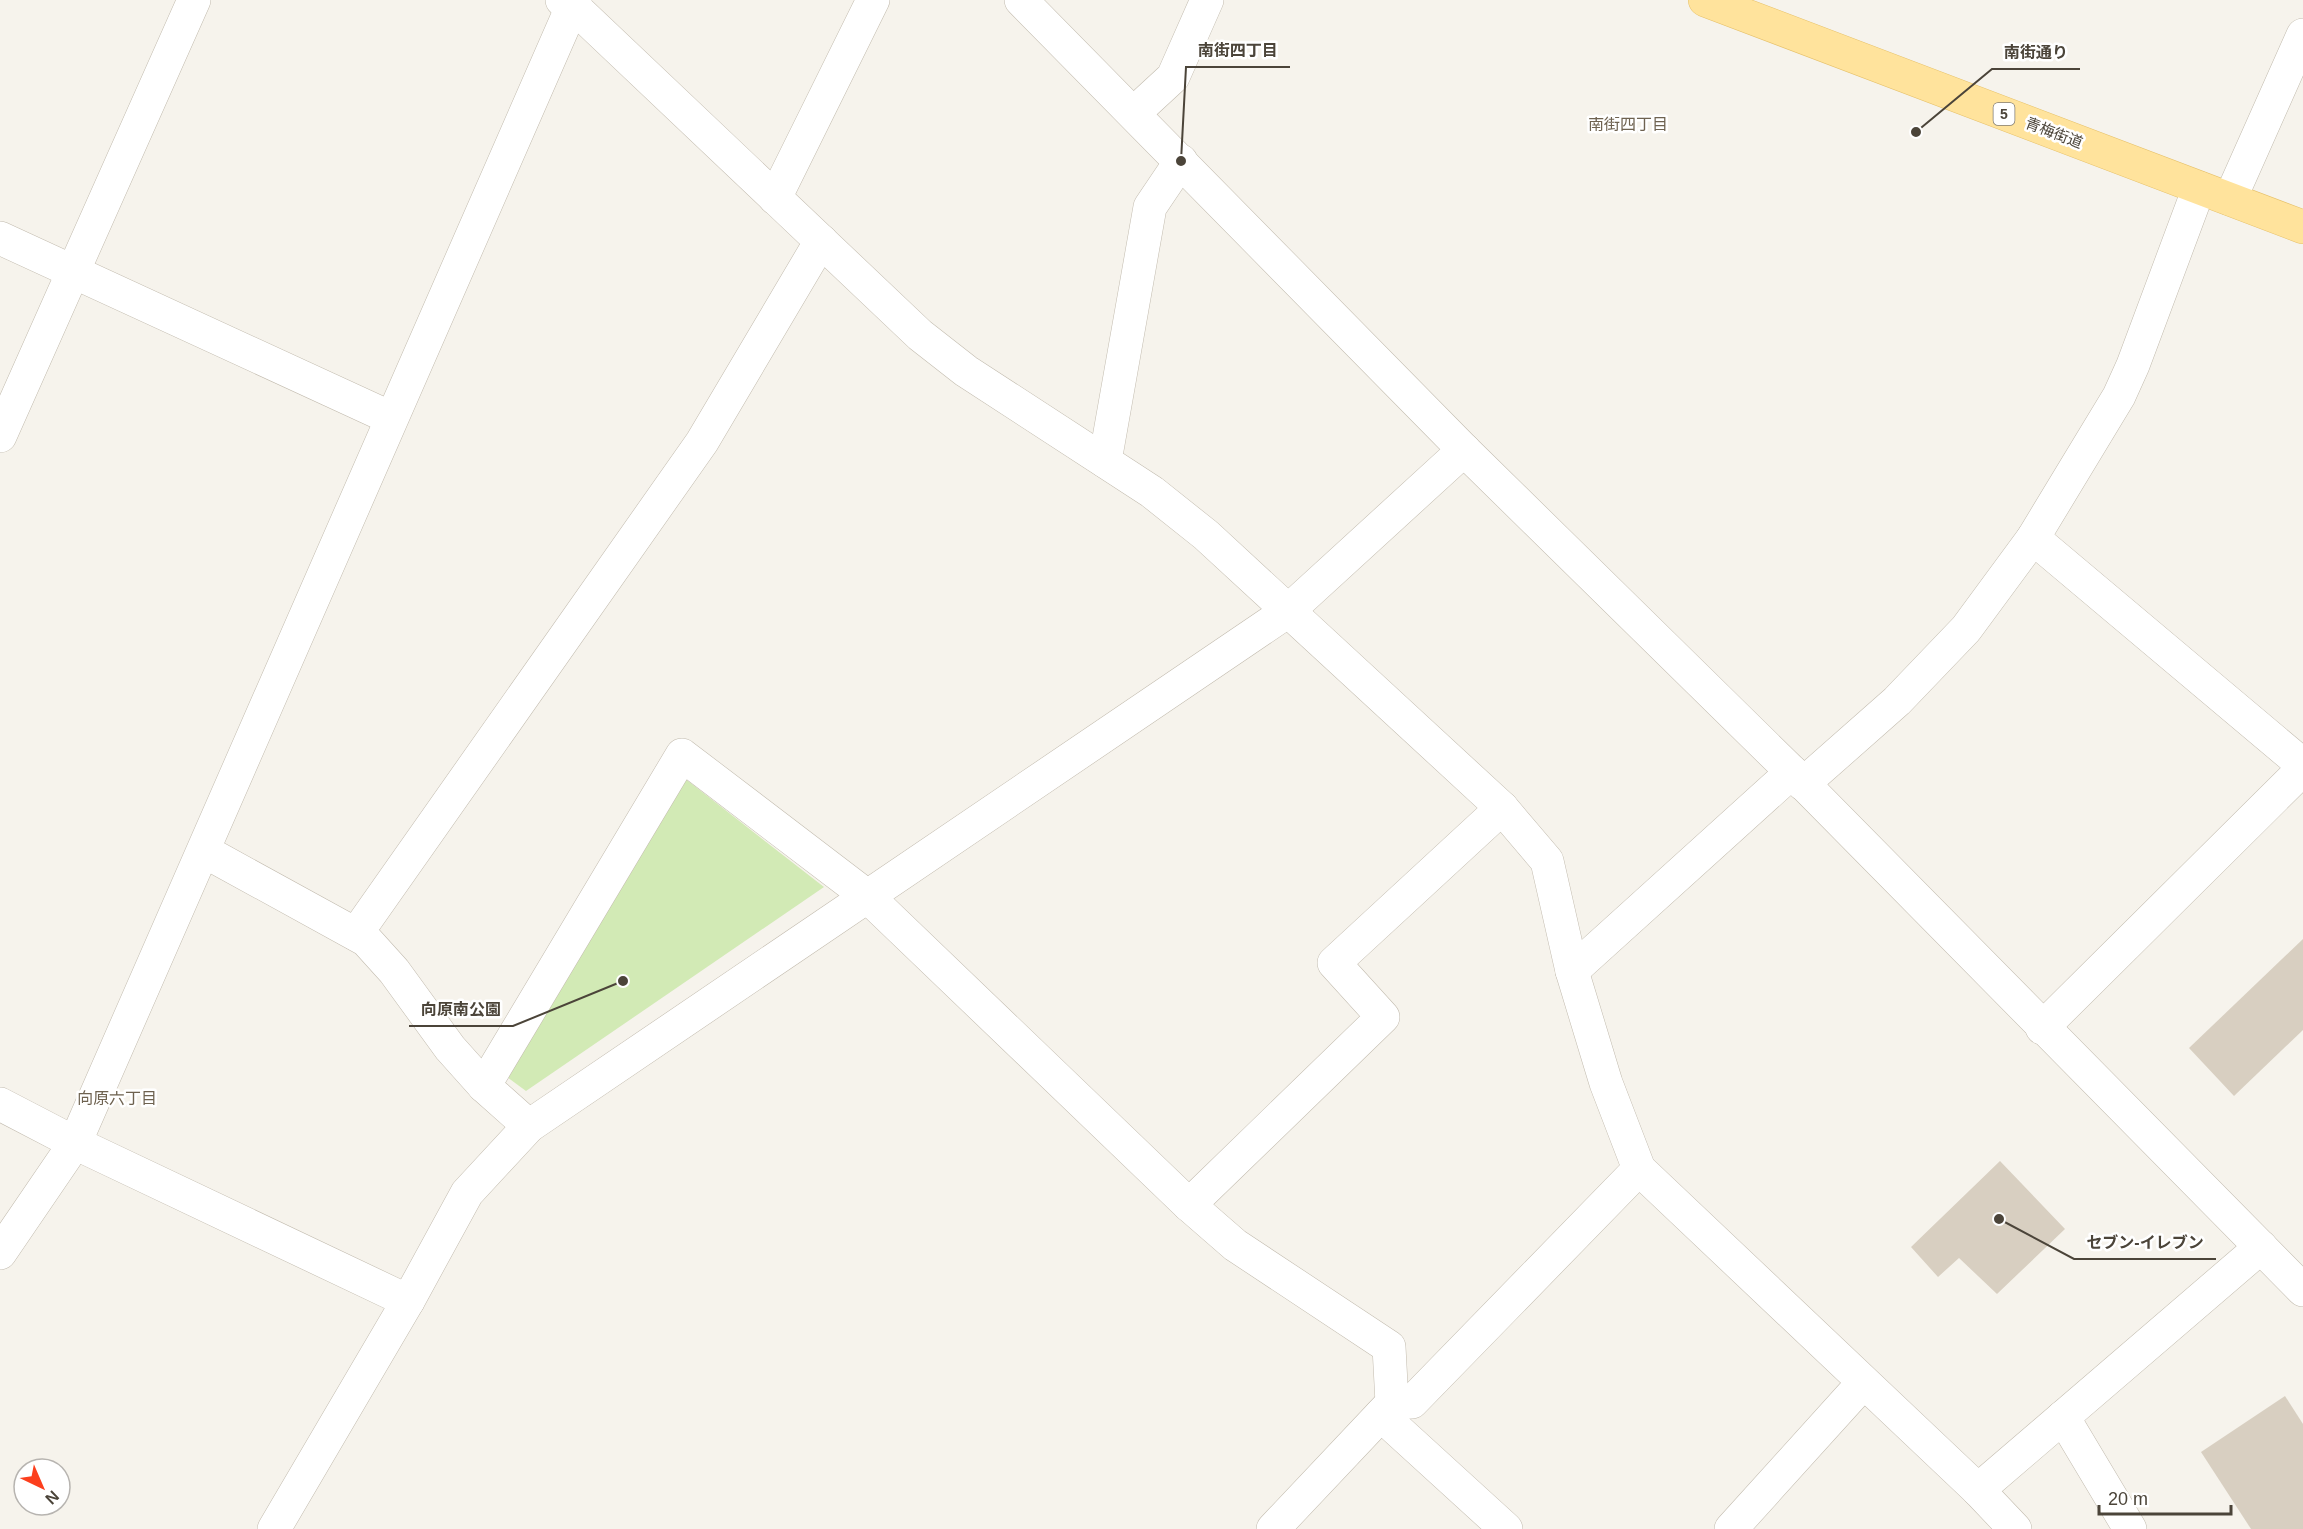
<svg xmlns="http://www.w3.org/2000/svg" width="2303" height="1529" viewBox="0 0 2303 1529" font-family="Arial,'Noto Sans JP',sans-serif">
<style>
.green{fill:#d2eab5}
.building{fill:#d8cfc1}
.lines{fill:none;stroke-linecap:round;stroke-linejoin:round}
.minor-casing{stroke:#c2bbae;stroke-width:34}
.major-casing{stroke:#e6c16a;stroke-width:34}
.minor{stroke:#fff;stroke-width:33}
.major{stroke:#ffe39c;stroke-width:33}
.labels{text-anchor:middle;stroke-width:5;stroke-linejoin:round;paint-order:stroke}
.shield{fill:#fff;stroke:#817c74;stroke-width:1.5}
.shield-label{font-size:14px;font-weight:bold;fill:#4b4439}
.street-label{font-size:15px;fill:#4b4439;stroke:#fff}
.neighbourhood-label{font-size:16px;fill:#6e6250;stroke:#fff}
.leader{fill:none;stroke:#4b4439;stroke-width:2}
.callout-dot{fill:#4b4439;stroke:#fff;stroke-width:2}
.callout-label{font-size:16px;text-anchor:middle;font-weight:bold;fill:#4b4439;stroke:#fff;stroke-width:5;stroke-linejoin:round;paint-order:stroke}
</style>
<rect width="100%" height="100%" fill="#f6f3ec"/>
<polygon class="green" points="683,777 824,887 526,1091 503,1074"/>
<g class="building">
<polygon points="2303,939 2303,1030 2234,1096 2189,1048"/>
<polygon points="2000,1161 2065,1229 1997,1294 1959,1258 1938,1277 1911,1247"/>
<polygon points="2285,1396 2303,1424 2303,1529 2251,1529 2201,1452"/>
</g>
<g class="lines">
<defs>
<g id="minor">
<polyline points="562,0 573,6 920,335 966,371 1152,492 1206,535 1502,808 1547,861 1572,971 1606,1083 1639,1169 1978,1490 2261,1247"/>
<polyline points="1021,0 1464,450 1792,772 2303,1290"/>
<polyline points="1134,113 1173,77 1207,0"/>
<polyline points="775,198 873,0"/>
<polyline points="2230,199 2303,35"/>
<polyline points="0,238 391,418"/>
<polyline points="0,436 194,0"/>
<polyline points="1105,461 1150,207 1181,161"/>
<polyline points="2033,538 2303,765"/>
<polyline points="1803,784 1897,701 1966,629 2033,538 2119,396 2133,365 2199,188"/>
<polyline points="204,851 366,940 394,971 450,1048 484,1086"/>
<polyline points="356,934 702,442 821,241"/>
<polyline points="1572,971 1792,772"/>
<polyline points="2042,1028 2303,769"/>
<polyline points="0,1104 75,1143 408,1301"/>
<polyline points="529,1126 484,1086 682,755 867,896 1189,1205 1235,1245 1389,1347 1392,1403"/>
<polyline points="1189,1205 1383,1017 1334,963 1502,808"/>
<polyline points="0,1253 75,1143 575,0"/>
<polyline points="1381,1415 1506,1529"/>
<polyline points="2063,1417 2130,1529"/>
<polyline points="1978,1490 2015,1529"/>
<polyline points="274,1529 408,1301 467,1193 529,1126 1288,611 1464,450"/>
<polyline points="1273,1529 1392,1403 1412,1402 1639,1169"/>
<polyline points="1731,1529 1863,1383"/>
</g>
<polyline id="major" points="1705,0 2303,227"/>
</defs>
<use href="#minor" class="minor-casing"/>
<use href="#major" class="major-casing"/>
<use href="#minor" class="minor"/>
<use href="#major" class="major"/>
</g>
<g class="labels">
<rect class="shield" x="1993.5" y="103" width="21" height="22" rx="4.5"/>
<g class="shield-label">
<text x="2004" y="119">5</text>
</g>
<g class="street-label">
<text transform="translate(2054 133) rotate(21)" y="5">青梅街道</text>
</g>
<g class="neighbourhood-label">
<text x="1628" y="130">南街四丁目</text>
<text x="117" y="1104">向原六丁目</text>
</g>
</g>
<path class="leader" d="M1181 161L1186 67H1290M1916 132L1992 69H2080M623 981L513 1026H409M1999 1219L2074 1259H2216"/>
<g class="callout-dot">
<circle cx="1181" cy="161" r="6"/>
<circle cx="1916" cy="132" r="6"/>
<circle cx="623" cy="981" r="6"/>
<circle cx="1999" cy="1219" r="6"/>
</g>
<g class="callout-label">
<text x="1238" y="56">南街四丁目</text>
<text x="2036" y="58">南街通り</text>
<text x="461" y="1015">向原南公園</text>
<text x="2145" y="1248">セブン-イレブン</text>
</g>
<g transform="translate(42 1487) rotate(136)"><circle r="28" fill="#ffffff" stroke="#b7b4b0" stroke-width="1.5"/>
<path d="M0-4.5L10 22L0 15L-10 22Z" fill="#fc3f1d"/>
<text y="-9" font-size="16" font-weight="bold" text-anchor="middle" fill="#4b4439">N</text>
</g>
<path d="M2099 1505v9h132v-9" fill="none" stroke="#4b4439" stroke-width="3"/>
<text x="2108" y="1505" font-size="18" fill="#4b4439" stroke="#ffffff" stroke-width="4.5" paint-order="stroke">20 m</text>
</svg>
